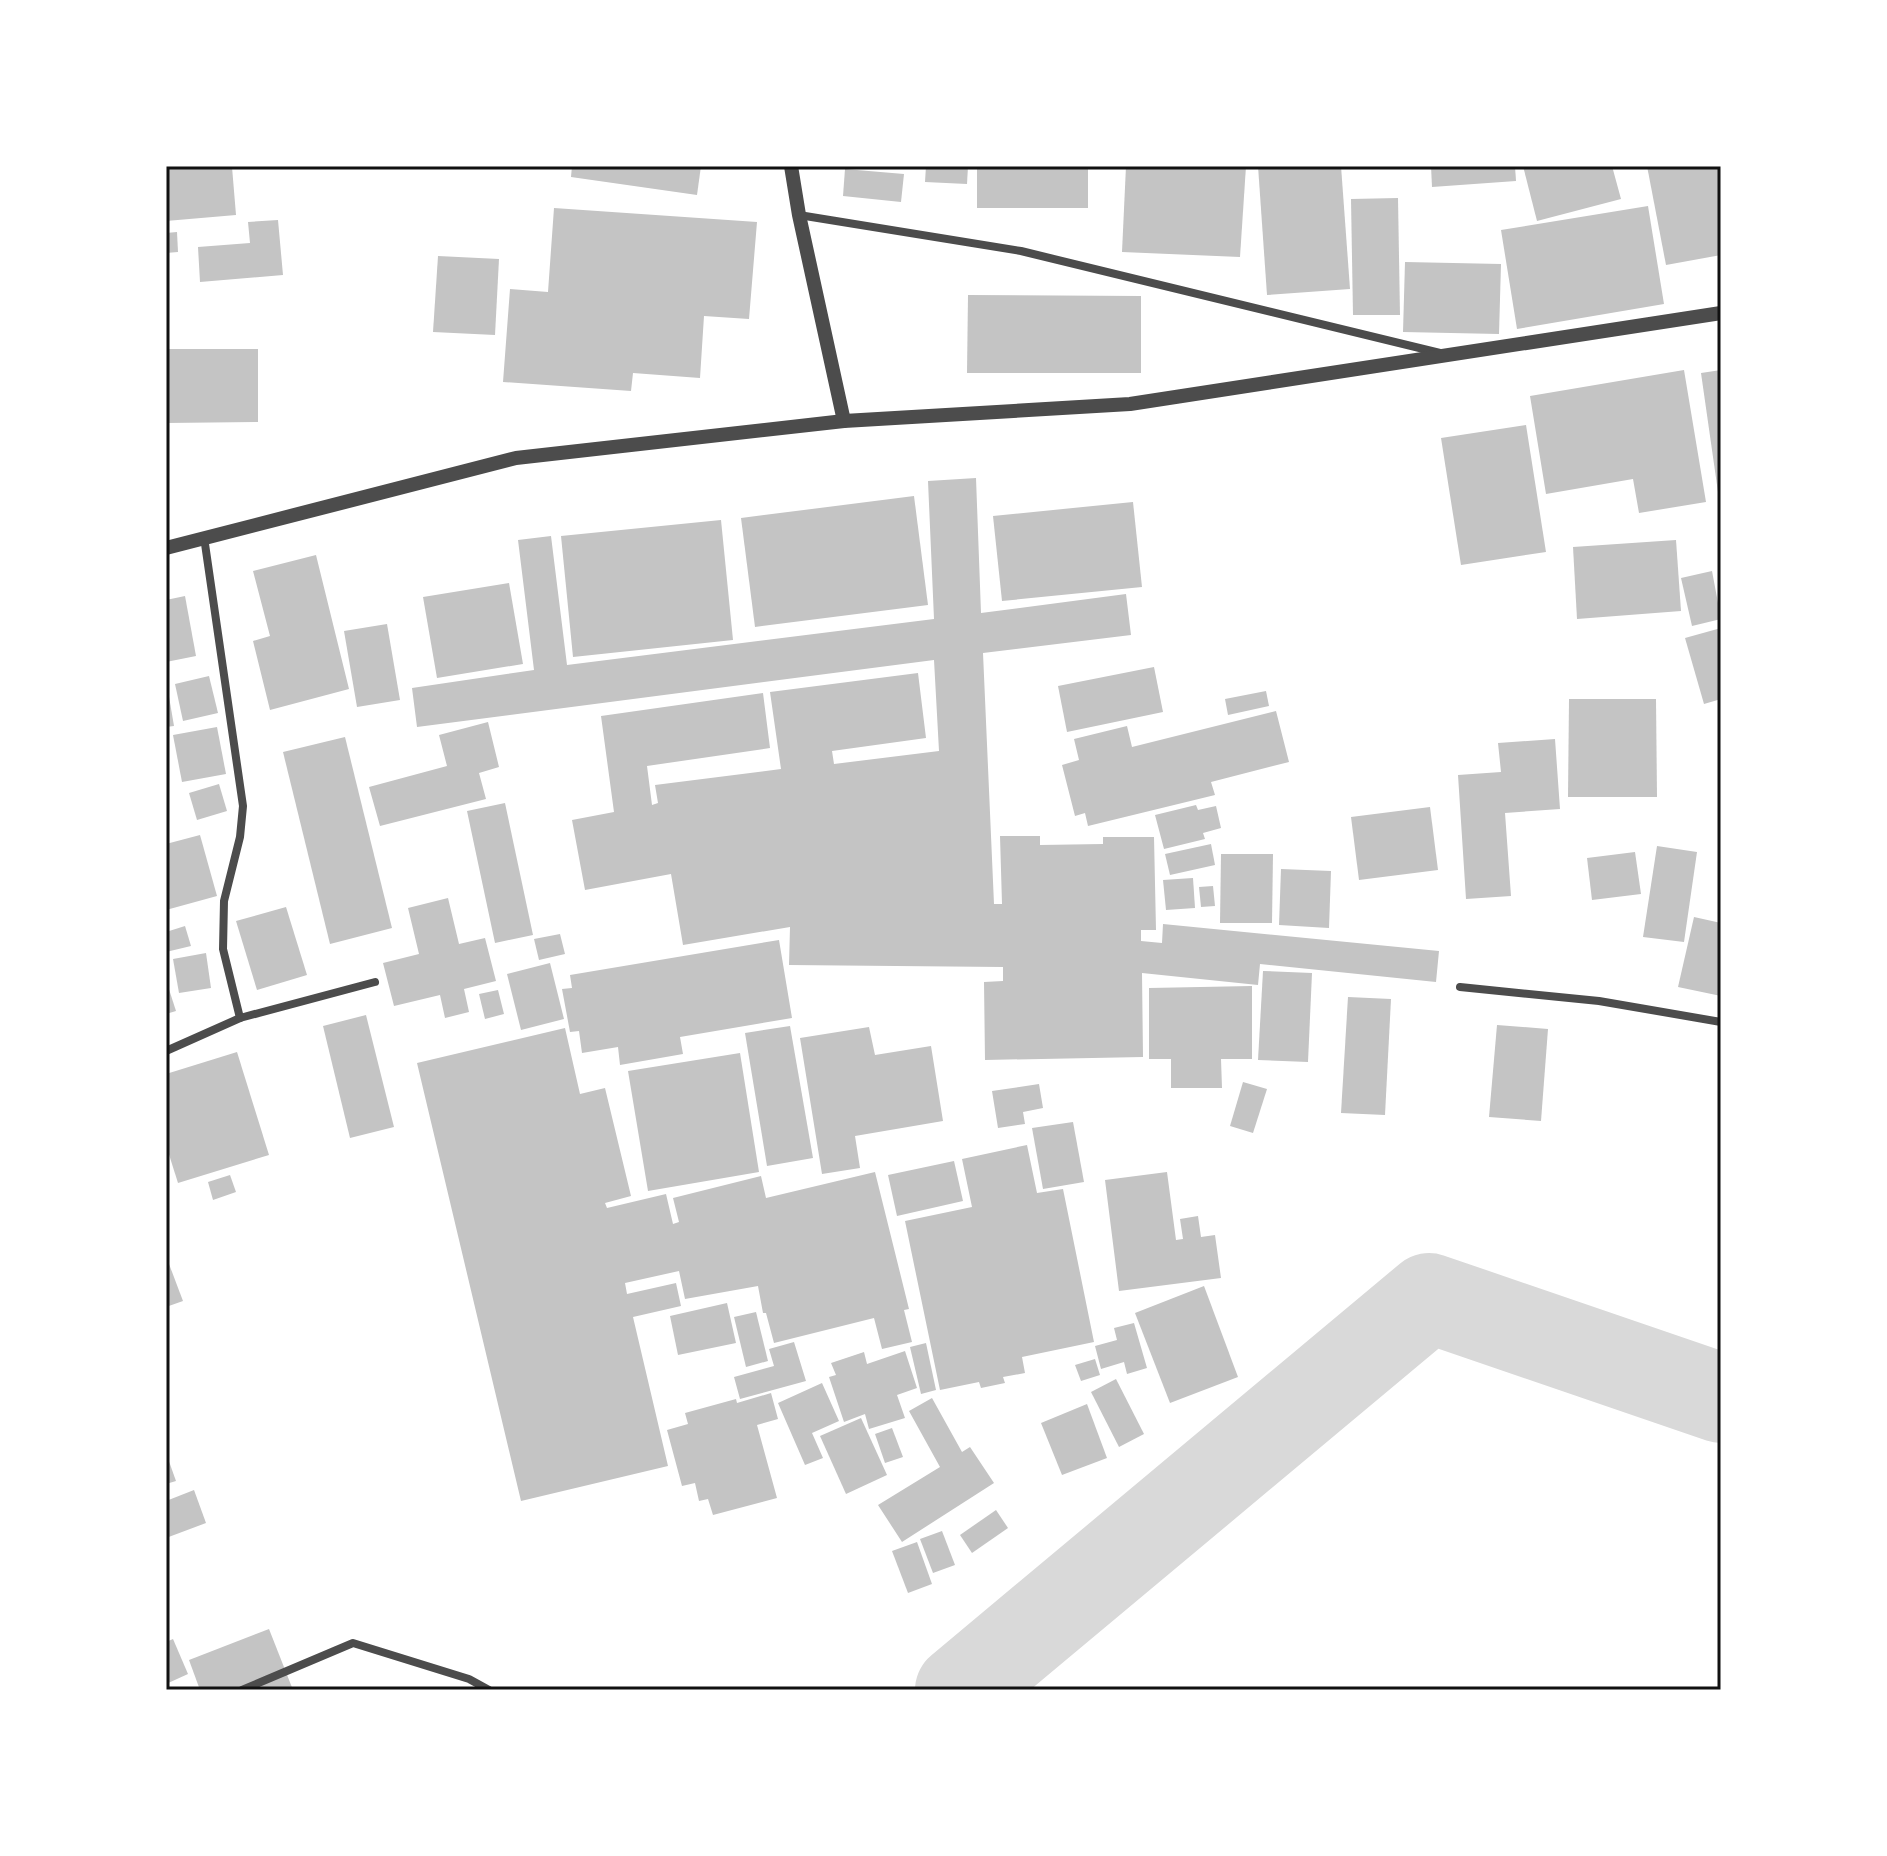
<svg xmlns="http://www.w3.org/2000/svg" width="1887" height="1856" viewBox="0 0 1887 1856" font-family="'Fira Sans',sans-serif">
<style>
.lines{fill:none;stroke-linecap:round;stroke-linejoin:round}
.river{stroke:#d9d9d9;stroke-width:90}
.building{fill:#c4c4c4}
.minor{stroke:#4c4c4c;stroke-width:8}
.tertiary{stroke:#4c4c4c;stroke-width:14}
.neatline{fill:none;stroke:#111;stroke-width:3}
</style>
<rect width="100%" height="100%" fill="#fff"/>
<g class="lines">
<polyline class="river" points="960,1690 1429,1298 1721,1398"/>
</g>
<g class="building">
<polygon points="166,166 232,167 236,215 166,221"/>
<polygon points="572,166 701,166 697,195 571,177"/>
<polygon points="926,166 968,166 967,184 925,182"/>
<rect x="977" y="166" width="111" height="42"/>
<polygon points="1126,166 1246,166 1240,257 1122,252"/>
<polygon points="1258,166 1341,166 1350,289 1267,295"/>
<polygon points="1431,166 1515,166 1516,181 1432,187"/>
<polygon points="1523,166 1612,166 1621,199 1537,221"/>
<polygon points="1647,166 1720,166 1721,255 1666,265"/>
<polygon points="845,169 904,174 901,202 843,196"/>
<polygon points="1398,198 1400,315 1353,315 1351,199"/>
<polygon points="1648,206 1664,304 1517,329 1501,230"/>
<polygon points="554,208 757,222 749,319 704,316 700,378 633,373 631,391 503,382 510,289 548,292"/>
<polygon points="278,220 283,275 200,282 198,247 250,243 248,222"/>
<polygon points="177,232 178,252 166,253 166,233"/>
<polygon points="438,256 499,259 495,335 433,332"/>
<polygon points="1405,262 1501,264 1499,334 1403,332"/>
<polygon points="968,295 1141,296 1141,373 967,373"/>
<polygon points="166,349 258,349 258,422 166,423"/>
<polygon points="1684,370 1706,502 1639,513 1633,479 1546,494 1530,396"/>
<polygon points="1721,370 1721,499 1719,499 1701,373"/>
<polygon points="1526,425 1546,552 1461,565 1441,438"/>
<polygon points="976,478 981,613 1126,594 1131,635 983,653 994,904 1002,904 1000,836 1040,836 1040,845 1103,844 1103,837 1154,837 1156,930 1141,930 1141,941 1162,943 1163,924 1439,951 1436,982 1260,964 1258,985 1142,973 1143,1057 985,1060 984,982 1003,981 1003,967 789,965 790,927 683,945 671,874 585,890 572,820 614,812 601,716 763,693 770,748 647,766 652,805 658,803 655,785 781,769 770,692 918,673 926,738 832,751 834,764 939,751 934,660 417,727 412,688 534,670 518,540 551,536 567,665 934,619 928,481"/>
<polygon points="914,496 928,605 755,627 741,518"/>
<polygon points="1133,502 1142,587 1002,601 993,516"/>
<polygon points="721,520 733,640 573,657 561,536"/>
<polygon points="1676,540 1681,611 1577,619 1573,547"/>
<polygon points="316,555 349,689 270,710 253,641 270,636 253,571"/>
<polygon points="1712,571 1721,619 1692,626 1681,578"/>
<polygon points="509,583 523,664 437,678 423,597"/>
<polygon points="185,596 196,656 166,662 166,600"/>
<polygon points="387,624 400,700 357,707 344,631"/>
<polygon points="1721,628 1721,699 1704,704 1685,638"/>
<polygon points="1154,667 1163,712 1067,732 1058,686"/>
<polygon points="209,676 218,713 183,721 175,684"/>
<polygon points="166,679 174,726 166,727"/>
<polygon points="1266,691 1269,706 1228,715 1225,699"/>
<polygon points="1569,699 1656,699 1657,797 1568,797"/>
<polygon points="1276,711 1289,762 1211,782 1215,795 1088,826 1085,813 1075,816 1062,765 1079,760 1074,739 1127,726 1132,747"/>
<polygon points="488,722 499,767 479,773 486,799 380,826 369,787 447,766 439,735"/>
<polygon points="217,727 226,774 182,782 173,735"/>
<polygon points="345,737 392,928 330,944 283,752"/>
<polygon points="1555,739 1560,809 1505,813 1511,896 1466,899 1458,775 1501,772 1498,743"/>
<polygon points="219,784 227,811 197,820 189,793"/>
<polygon points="505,803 533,935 495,943 467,811"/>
<polygon points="1196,805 1198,810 1216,806 1221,828 1203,833 1205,839 1164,849 1155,815"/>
<polygon points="1430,807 1438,870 1359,880 1351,817"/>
<polygon points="200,835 217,896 166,910 166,844"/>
<polygon points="1211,844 1215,865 1170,875 1165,854"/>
<polygon points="1657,846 1697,852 1684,942 1643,937"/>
<polygon points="1635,852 1641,894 1592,900 1587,858"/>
<polygon points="1221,854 1273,854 1272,923 1220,923"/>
<polygon points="1281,869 1331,871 1329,928 1279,925"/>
<polygon points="1193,878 1195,908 1166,910 1163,880"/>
<polygon points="1213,886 1215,906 1201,907 1199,887"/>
<polygon points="448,898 459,944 485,938 496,981 464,989 469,1012 445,1018 440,995 394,1006 383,963 419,954 408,908"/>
<polygon points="286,907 307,975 257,990 236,921"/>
<polygon points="1694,917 1721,923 1721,996 1678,987"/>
<polygon points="185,926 191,946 166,952 166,932"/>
<polygon points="560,934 565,954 539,960 534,939"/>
<polygon points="779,940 792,1018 680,1037 683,1054 620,1065 618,1047 582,1053 579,1031 570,1032 562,989 572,988 570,975"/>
<polygon points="206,953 211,988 179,993 173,959"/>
<polygon points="550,963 564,1019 521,1030 507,974"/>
<polygon points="1263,971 1312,973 1308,1062 1258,1060"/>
<polygon points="166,980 176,1011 166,1014"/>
<polygon points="1252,986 1252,1059 1221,1059 1222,1088 1171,1088 1171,1059 1149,1059 1149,988"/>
<polygon points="498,990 504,1014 485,1019 479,994"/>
<polygon points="1348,997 1391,999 1385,1115 1341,1113"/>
<polygon points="366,1015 394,1127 350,1138 323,1026"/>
<polygon points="1497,1025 1548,1029 1541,1121 1489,1117"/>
<polygon points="790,1026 813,1158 767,1166 745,1033"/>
<polygon points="869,1027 875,1055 931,1046 943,1121 855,1136 860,1168 822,1174 800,1038"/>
<polygon points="565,1028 580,1094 605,1088 631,1196 605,1203 607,1208 666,1194 673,1224 679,1222 673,1198 761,1176 766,1198 875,1172 909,1309 904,1310 912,1342 882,1349 874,1318 774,1343 766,1313 763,1313 758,1286 685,1299 679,1271 625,1283 627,1294 676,1283 681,1306 633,1317 668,1466 521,1501 417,1063"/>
<polygon points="237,1052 269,1155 178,1183 166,1145 166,1074"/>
<polygon points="740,1053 759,1172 648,1191 628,1071"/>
<polygon points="1243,1082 1267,1089 1253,1133 1230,1126"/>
<polygon points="1039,1084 1043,1108 1023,1112 1025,1124 998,1128 992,1091"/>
<polygon points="1073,1122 1084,1182 1043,1189 1032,1128"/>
<polygon points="1027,1145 1037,1193 1063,1189 1094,1342 1022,1357 1025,1373 1003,1377 1005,1383 981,1388 979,1382 940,1390 905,1221 972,1207 962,1159"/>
<polygon points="954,1161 963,1201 897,1216 888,1175"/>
<polygon points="1167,1172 1176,1240 1183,1239 1180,1219 1198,1216 1201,1237 1215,1235 1221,1278 1119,1291 1105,1180"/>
<polygon points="230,1175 236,1192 213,1200 208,1182"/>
<polygon points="166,1256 183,1301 166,1307"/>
<polygon points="1204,1286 1238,1377 1170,1403 1135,1313"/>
<polygon points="727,1303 736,1343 678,1355 670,1316"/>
<polygon points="756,1312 768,1361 746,1367 734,1317"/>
<polygon points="1134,1323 1147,1368 1127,1374 1124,1362 1101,1369 1095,1346 1117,1340 1114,1328"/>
<polygon points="794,1342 806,1381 740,1399 734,1377 774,1366 769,1349"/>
<polygon points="926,1343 936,1390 921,1394 910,1347"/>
<polygon points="905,1351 917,1388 897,1395 905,1418 869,1429 865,1414 844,1422 829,1377 836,1375 831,1363 864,1352 867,1364"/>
<polygon points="1095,1359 1100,1375 1081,1381 1075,1365"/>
<polygon points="1116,1379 1144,1434 1119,1447 1091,1392"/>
<polygon points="822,1383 839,1421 812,1433 823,1458 805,1465 778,1403"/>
<polygon points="771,1393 778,1419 757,1425 777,1498 713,1515 708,1499 699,1501 695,1483 682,1486 667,1430 688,1424 685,1413 736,1399 737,1403"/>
<polygon points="932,1398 962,1452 970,1447 994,1483 902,1542 878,1505 940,1467 909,1411"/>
<polygon points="1087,1404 1107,1458 1062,1475 1041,1423"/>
<polygon points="861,1418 887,1475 846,1494 820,1436"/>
<polygon points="892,1428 903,1457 885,1463 875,1434"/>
<polygon points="166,1453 176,1481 166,1484"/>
<polygon points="194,1490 206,1523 166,1538 166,1501"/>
<polygon points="996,1510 1008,1528 972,1553 960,1535"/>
<polygon points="942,1531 955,1565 933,1573 920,1539"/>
<polygon points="917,1542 932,1584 908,1593 892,1551"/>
<polygon points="269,1629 293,1690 200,1690 189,1660"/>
<polygon points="173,1639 188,1674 166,1684 166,1642"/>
</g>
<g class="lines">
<g class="minor">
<polyline points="799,215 1021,251 1440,353"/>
<polyline points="204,537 243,806 240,837 224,901 223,949 240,1018"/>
<polyline points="1460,987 1599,1001 1721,1022"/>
<polyline points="166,1051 240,1018 375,982"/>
<polyline points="242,1690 353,1643 469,1679 489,1690"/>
</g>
<g class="tertiary">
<polyline points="791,166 799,215 844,421"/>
<polyline points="166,548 516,458 844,421 1130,404 1721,313"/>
</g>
</g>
<rect width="1887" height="1856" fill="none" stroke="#ffffff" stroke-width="336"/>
<rect x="168" y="168" width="1551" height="1520" class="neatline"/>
</svg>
